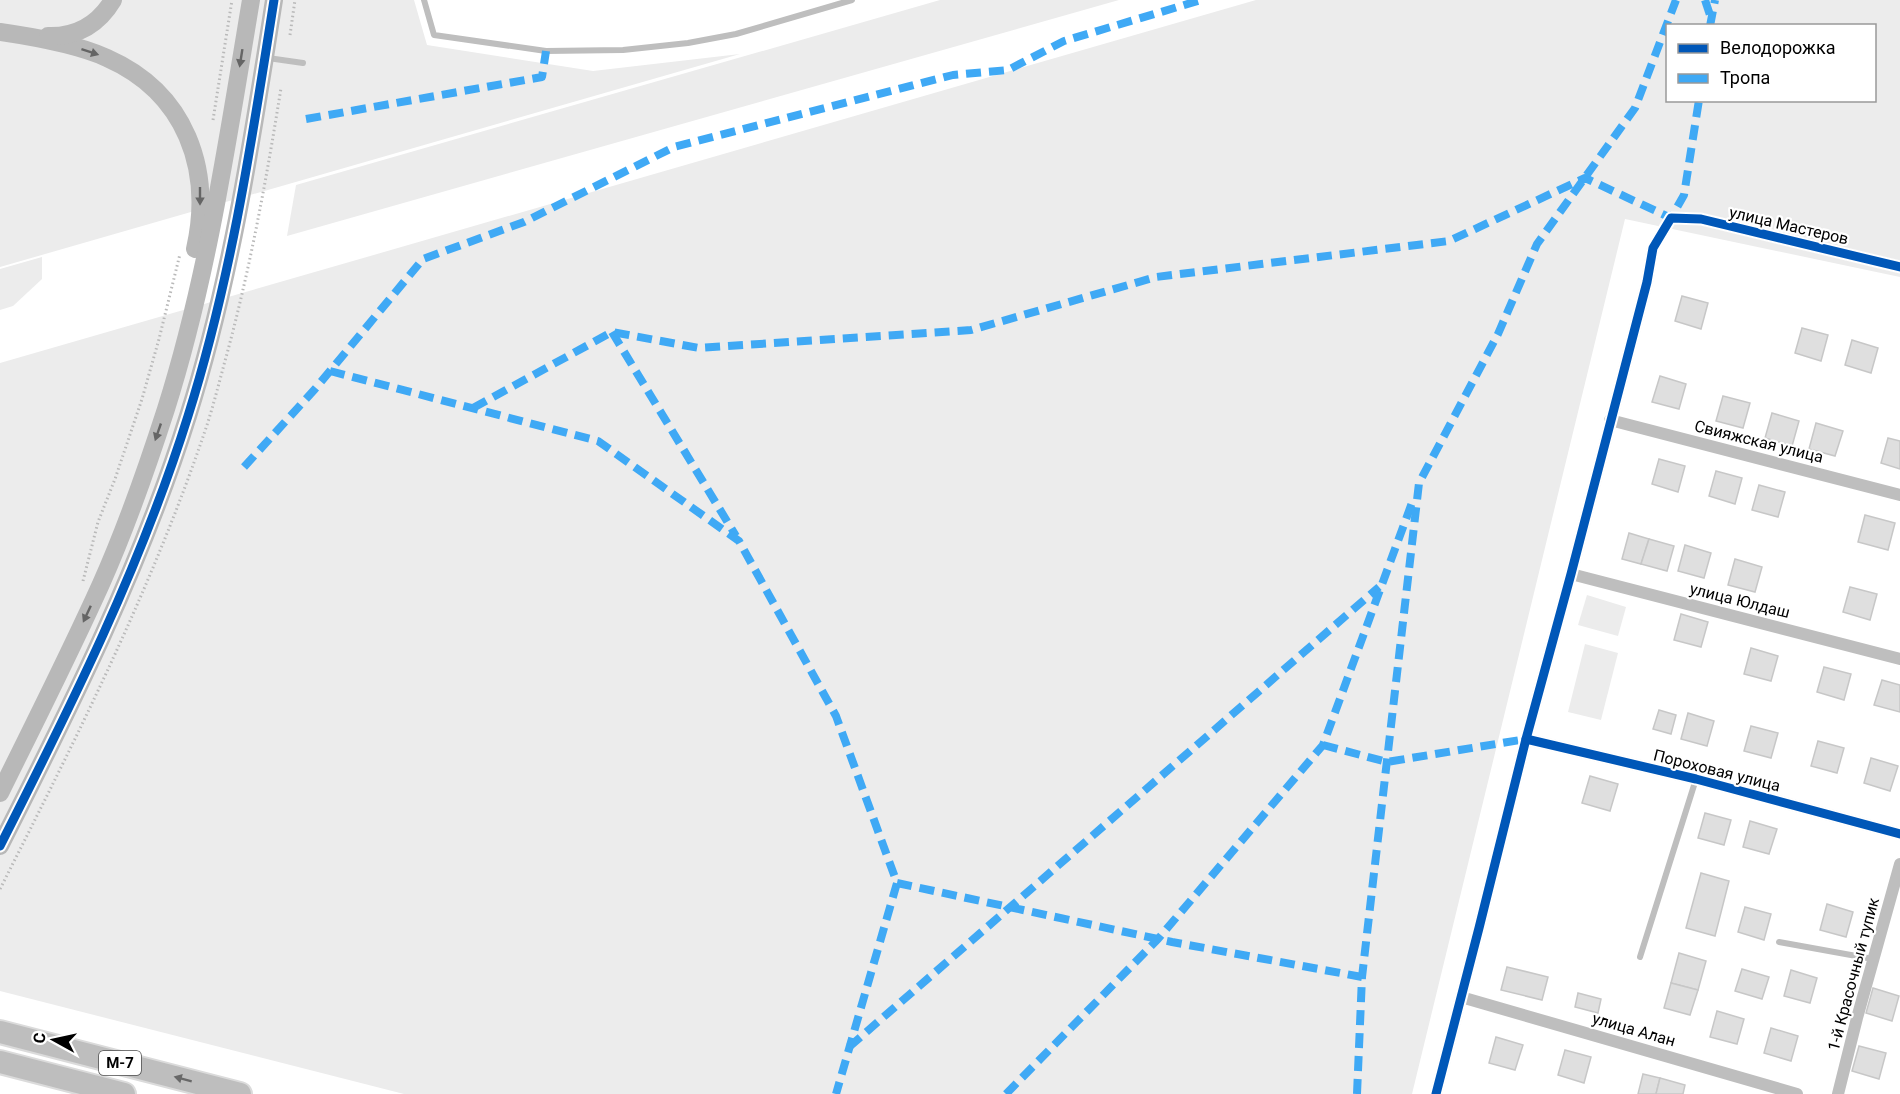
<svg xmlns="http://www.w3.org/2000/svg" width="1900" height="1094" viewBox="0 0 1900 1094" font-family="Roboto,sans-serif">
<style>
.green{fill:#ececec;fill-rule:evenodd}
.building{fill:#dfdfdf;stroke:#c7c7c7;stroke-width:1.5}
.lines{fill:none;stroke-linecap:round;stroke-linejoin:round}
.highway-casing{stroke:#dbdbdb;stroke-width:26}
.path{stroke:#b9b9b9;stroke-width:3;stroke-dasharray:1.5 3;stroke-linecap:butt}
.lane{stroke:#bebebe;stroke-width:6}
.street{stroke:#bebebe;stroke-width:12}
.secondary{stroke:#b8b8b8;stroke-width:18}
.highway{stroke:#bebebe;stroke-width:22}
.quiet{stroke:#3fa9f5;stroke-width:8;stroke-dasharray:15 8;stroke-linecap:butt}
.cycleway-casing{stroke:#fff;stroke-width:13}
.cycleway{stroke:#0057b8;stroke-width:9}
.oneway{fill:#656565}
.oneway2{fill:#686868}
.labels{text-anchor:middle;stroke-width:4.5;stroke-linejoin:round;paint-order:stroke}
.shield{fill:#fff;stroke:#4c4c4c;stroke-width:1.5}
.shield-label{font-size:15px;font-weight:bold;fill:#000}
.street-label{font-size:16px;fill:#000;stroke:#fff}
</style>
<rect width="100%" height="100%" fill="#fff"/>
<g class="green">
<polygon points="0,0 414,0 427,45 593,71 740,54 0,267"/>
<polygon points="940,0 1119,0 287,236 296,185"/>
<path d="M1256 0H1900V277L1625 219 1412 1094H404L0 991V363ZM1668 26H1874V100H1668Z"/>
<polygon points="42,257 42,279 13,306 0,310 0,269"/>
<polygon points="1587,595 1626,607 1618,636 1578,625"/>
<polygon points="1585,644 1618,653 1601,720 1568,712"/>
</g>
<g class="building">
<polygon points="1682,296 1708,303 1701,329 1675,321"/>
<polygon points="1802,328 1828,335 1821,361 1795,353"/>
<polygon points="1852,340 1878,348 1871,373 1845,365"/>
<polygon points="1660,376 1686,384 1679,409 1652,402"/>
<polygon points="1723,396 1750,403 1743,428 1716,421"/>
<polygon points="1772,413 1799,421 1792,446 1765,438"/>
<polygon points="1816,423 1843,431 1835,456 1809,449"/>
<polygon points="1888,438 1900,441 1900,469 1881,463"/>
<polygon points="1659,459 1685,466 1678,492 1652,484"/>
<polygon points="1716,471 1742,478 1735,504 1709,496"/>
<polygon points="1759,485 1785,492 1778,517 1752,510"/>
<polygon points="1865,515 1895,523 1888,550 1858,542"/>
<polygon points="1629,533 1649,539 1641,564 1622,559"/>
<polygon points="1649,539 1674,546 1667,571 1641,564"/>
<polygon points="1685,545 1711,553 1704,578 1678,571"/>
<polygon points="1735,559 1762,567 1755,592 1728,585"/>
<polygon points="1850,587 1877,594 1870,620 1843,612"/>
<polygon points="1681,614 1708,622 1701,647 1674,640"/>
<polygon points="1751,648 1778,656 1771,681 1744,674"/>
<polygon points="1824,667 1851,674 1844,700 1817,692"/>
<polygon points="1882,680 1900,685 1900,712 1874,705"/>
<polygon points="1659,710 1676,715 1671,734 1653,729"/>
<polygon points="1688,713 1714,721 1707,746 1681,739"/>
<polygon points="1751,726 1778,733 1771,758 1744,751"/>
<polygon points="1818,741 1844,748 1837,773 1811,766"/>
<polygon points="1871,758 1898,766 1890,791 1864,783"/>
<polygon points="1590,776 1618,784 1610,811 1582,803"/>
<polygon points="1705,813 1731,820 1724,845 1698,838"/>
<polygon points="1750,821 1777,829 1769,854 1743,847"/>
<polygon points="1701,873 1729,881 1715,936 1686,928"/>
<polygon points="1827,904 1853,912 1846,937 1820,930"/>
<polygon points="1745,907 1771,914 1764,940 1738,932"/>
<polygon points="1679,953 1706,961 1698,990 1671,983"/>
<polygon points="1507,967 1548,977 1542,1000 1501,990"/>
<polygon points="1742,969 1769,977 1762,999 1735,991"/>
<polygon points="1791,970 1817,978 1810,1003 1784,996"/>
<polygon points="1671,983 1698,990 1690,1015 1664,1008"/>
<polygon points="1873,988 1899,996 1892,1021 1866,1013"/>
<polygon points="1578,993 1601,999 1598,1013 1575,1007"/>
<polygon points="1717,1011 1744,1019 1737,1044 1710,1037"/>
<polygon points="1771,1028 1798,1036 1791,1061 1764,1053"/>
<polygon points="1496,1037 1523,1045 1515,1070 1489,1063"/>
<polygon points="1859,1046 1886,1053 1879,1079 1852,1071"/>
<polygon points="1565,1050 1591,1057 1584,1083 1558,1075"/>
<polygon points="1643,1074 1660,1078 1656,1094 1638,1094"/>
<polygon points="1660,1078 1685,1085 1683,1094 1656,1094"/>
</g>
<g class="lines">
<defs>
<g id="highway">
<polyline points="0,1032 240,1094"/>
<polyline points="0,1062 124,1094"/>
</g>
</defs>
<use href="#highway" class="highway-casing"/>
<g class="path">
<polyline points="290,35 295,0"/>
<polyline points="213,120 232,0"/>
<polyline points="83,581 98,522 115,479 142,399 159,339 180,254"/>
<path d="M0 889C77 737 153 586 207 425 215 400 221 375 228 350 251 264 267 176 281 88"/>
</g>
<g class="lane">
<polyline points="424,0 434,35 546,51 623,50 688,43 736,34 852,0"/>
<polyline points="268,58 303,63"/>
<polyline points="1779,942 1873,959"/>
<polyline points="1640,957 1696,779"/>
</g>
<g class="street">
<polyline points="1610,420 1900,495"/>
<polyline points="1571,574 1900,659"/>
<polyline points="1526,739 1696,779 1900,834"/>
<polyline points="1461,997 1797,1094"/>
<polyline points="1436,1094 1479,928 1526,739 1571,574 1647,282 1653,248 1671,218 1701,219 1900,267"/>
<polyline points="1838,1094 1857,1018 1900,864"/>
</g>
<g class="secondary">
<path d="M0 32C34 37 76 44 107 58 186 93 213 169 195 249"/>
<path d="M48 36C77 37 98 25 113 0"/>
<path d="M0 793C34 724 69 655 101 584 126 528 147 468 166 409 208 276 228 137 251 0"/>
<path d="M0 846C71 706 141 566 188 416 231 280 252 140 274 0"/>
</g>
<use href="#highway" class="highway"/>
<g class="quiet">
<polyline points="1705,0 1711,18"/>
<polyline points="1710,26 1715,0"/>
<polyline points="306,119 542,77 546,51"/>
<polyline points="612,332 736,536"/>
<polyline points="330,371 598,441 739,541 836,716 897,883 836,1094"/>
<polyline points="473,408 612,332 699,348 971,330 1156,277 1449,241 1585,178 1671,218 1684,195 1699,100"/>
<polyline points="244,467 315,389 423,259 524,222 674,147 953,75 1008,70 1064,41 1201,0"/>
<polyline points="1323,745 1387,762 1526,739"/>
<polyline points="897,883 1172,942 1362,977"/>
<polyline points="849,1047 1379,587"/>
<polyline points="1006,1094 1158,939 1323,745 1413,500"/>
<polyline points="1357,1094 1362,977 1419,483 1498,334 1537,244 1635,108 1676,0"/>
</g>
<defs>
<g id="cycleway">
<polyline points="1526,739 1696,779 1900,834"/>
<path d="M0 846C71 706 141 566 188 416 231 280 252 140 274 0"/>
<polyline points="1436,1094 1479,928 1526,739 1571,574 1647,282 1653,248 1671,218 1701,219 1900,267"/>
</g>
</defs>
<use href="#cycleway" class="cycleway-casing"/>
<use href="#cycleway" class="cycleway"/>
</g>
<defs><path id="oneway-solid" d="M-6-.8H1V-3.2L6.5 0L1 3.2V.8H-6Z" transform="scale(1.5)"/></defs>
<g class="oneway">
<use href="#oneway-solid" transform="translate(90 52) rotate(18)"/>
<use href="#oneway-solid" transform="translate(241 58) rotate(99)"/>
<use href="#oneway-solid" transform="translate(200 196) rotate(90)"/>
<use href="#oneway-solid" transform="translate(158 432) rotate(109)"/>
<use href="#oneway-solid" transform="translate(87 614) rotate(115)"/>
</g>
<use class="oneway2" href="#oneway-solid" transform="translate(183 1079) rotate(-165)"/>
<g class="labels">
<rect class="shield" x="99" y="1051" width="42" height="24" rx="4.5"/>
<g class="shield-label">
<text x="120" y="1068">М-7</text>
</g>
<g class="street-label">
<text transform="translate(1789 225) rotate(13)" y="6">улица Мастеров</text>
<text transform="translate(1759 441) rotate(14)" y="6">Свияжская улица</text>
<text transform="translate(1740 600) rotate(14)" y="6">улица Юлдаш</text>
<text transform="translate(1717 770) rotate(14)" y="6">Пороховая улица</text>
<text transform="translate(1853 974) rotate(-75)" y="6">1-й Красочный тупик</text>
<text transform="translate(1634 1029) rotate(16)" y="6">улица Алан</text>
</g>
</g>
<rect x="1666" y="24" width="210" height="78" fill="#ffffff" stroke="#999999" stroke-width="1.5"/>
<rect x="1678" y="44" width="30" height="9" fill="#0057b8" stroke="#999999" stroke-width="1.5"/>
<text x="1720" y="54" font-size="18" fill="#000000">Велодорожка</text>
<rect x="1678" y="74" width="30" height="9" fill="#3fa9f5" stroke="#999999" stroke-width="1.5"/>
<text x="1720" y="84" font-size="18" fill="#000000">Тропа</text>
<g transform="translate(54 1040) rotate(278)" stroke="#ffffff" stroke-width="4.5" paint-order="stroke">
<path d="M0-4.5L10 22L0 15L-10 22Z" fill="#000000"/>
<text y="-9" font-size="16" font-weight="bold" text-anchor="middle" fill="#000000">С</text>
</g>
</svg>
